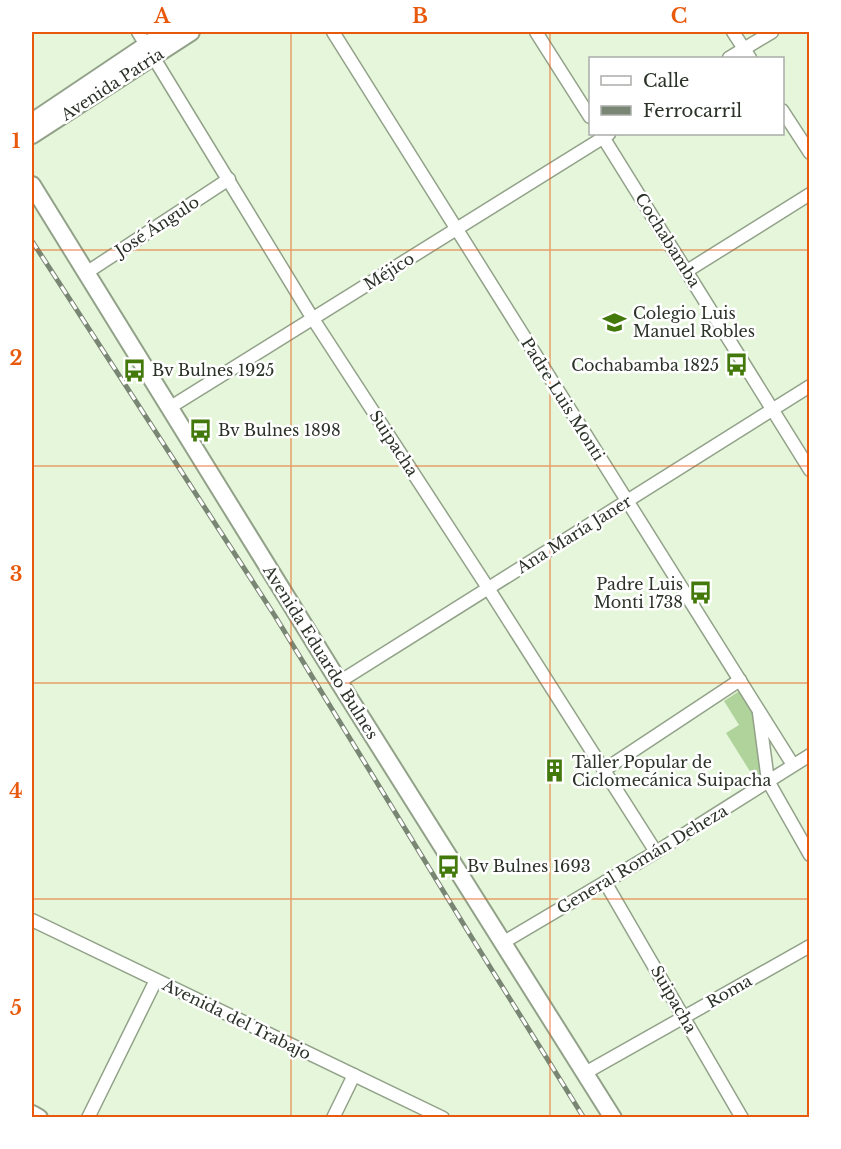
<svg xmlns="http://www.w3.org/2000/svg" width="841" height="1149" viewBox="0 0 841 1149" font-family="'Libre Baskerville',serif">
<style>
.park{fill:#b0d39b}
.lines{fill:none;stroke-linecap:round;stroke-linejoin:round}
.street-casing{stroke:#92a289;stroke-width:15}
.secondary-casing{stroke:#92a289;stroke-width:20}
.street{stroke:#fff;stroke-width:12}
.secondary{stroke:#fff;stroke-width:16}
.rail-casing{stroke:#7a8674;stroke-width:5}
.rail{stroke:#fff;stroke-width:3;stroke-dasharray:9;stroke-linecap:butt}
.grid{fill:none;stroke:#e8590c;stroke-width:1.5;stroke-opacity:0.55}
.labels{text-anchor:middle;stroke-width:5;stroke-linejoin:round;paint-order:stroke}
.street-label{font-size:16px;fill:#2b3228;stroke:#fff}
.poi-label{font-size:16px;fill:#2b3228;stroke:#fff;text-anchor:start}
.neatline{fill:none;stroke:#e8590c;stroke-width:2}
.grid-label{font-size:20px;text-anchor:middle;font-weight:bold;fill:#e8590c}
</style>
<rect width="100%" height="100%" fill="#e5f6db"/>
<polygon class="park" points="741,690 756,709 764,776 756,781 726,733 739,725 724,701"/>
<g class="lines">
<defs>
<g id="street">
<polyline points="138,32 313,319 488,588 656,852"/>
<polyline points="333,32 793,765"/>
<polyline points="536,32 590,117"/>
<polyline points="733,32 750,58"/>
<polyline points="729,58 772,32"/>
<polyline points="782,110 810,153"/>
<polyline points="601,134 810,470"/>
<polyline points="687,271 810,194"/>
<polyline points="86,273 229,179"/>
<polyline points="169,408 609,134"/>
<polyline points="339,682 810,386"/>
<polyline points="759,713 768,781 810,855"/>
<polyline points="604,770 740,680"/>
<polyline points="605,882 742,1118"/>
<polyline points="32,920 443,1118"/>
<polyline points="504,942 656,852 810,755"/>
<polyline points="585,1073 810,946"/>
<polyline points="88,1118 156,980"/>
<polyline points="333,1118 354,1075"/>
</g>
<g id="secondary">
<polyline points="32,122 166,32"/>
<polyline points="32,135 191,32"/>
<polyline points="32,185 339,682 613,1118"/>
<polyline points="32,1114 39,1118"/>
</g>
</defs>
<use href="#street" class="street-casing"/>
<use href="#secondary" class="secondary-casing"/>
<use href="#street" class="street"/>
<use href="#secondary" class="secondary"/>
<defs>
<polyline id="rail" points="32,241 275,616 472,938 584,1118"/>
</defs>
<use href="#rail" class="rail-casing"/>
<use href="#rail" class="rail"/>
</g>
<path class="grid" d="M291 32V1118M550 32V1118M32 250H810M32 466H810M32 683H810M32 899H810"/>
<defs>
<symbol id="school-bare" viewBox="-9 -9 18 18"><path d="M0-5L7-2L0 1L-7-2ZM-4 1L0 2.5L4 1V4Q0 6-4 4Z" fill="#42790a" stroke="#fff" stroke-width="2.5" paint-order="stroke"/></symbol>
<symbol id="bus-bare" viewBox="-9 -9 18 18"><path d="M-5-6H5V4H4V6H2V4H-2V6H-4V4H-5ZM-3.5-4V0h7V-4ZM-3.5 1.2v1.5H-2V1.2ZM2 1.2v1.5H3.5V1.2Z" fill="#42790a" stroke="#fff" stroke-width="2.5" paint-order="stroke"/></symbol>
<symbol id="building-bare" viewBox="-9 -9 18 18"><path d="M-4-6H4V6H1V3H-1V6H-4ZM-2.5-4.3h1.7v1.8h-1.7ZM.8-4.3h1.7v1.8H.8ZM-2.5-1h1.7V.8h-1.7ZM.8-1h1.7V.8H.8Z" fill="#42790a" stroke="#fff" stroke-width="2.5" paint-order="stroke"/></symbol>
</defs>
<g fill-rule="evenodd">
<use href="#school-bare" x="598" y="306" width="33" height="33"/>
<use href="#bus-bare" x="720" y="348" width="33" height="33"/>
<use href="#bus-bare" x="118" y="354" width="33" height="33"/>
<use href="#bus-bare" x="184" y="414" width="33" height="33"/>
<use href="#bus-bare" x="684" y="576" width="33" height="33"/>
<use href="#building-bare" x="538" y="754" width="33" height="33"/>
<use href="#bus-bare" x="432" y="850" width="33" height="33"/>
</g>
<g class="labels">
<g class="street-label">
<text transform="translate(112 84) rotate(-33)" y="6">Avenida Patria</text>
<text transform="translate(157 226) rotate(-33)" y="6">José Ángulo</text>
<text transform="translate(668 240) rotate(58)" y="6">Cochabamba</text>
<text transform="translate(389 271) rotate(-32)" y="6">Méjico</text>
<text transform="translate(563 399) rotate(58)" y="6">Padre Luis Monti</text>
<text transform="translate(394 443) rotate(57)" y="6">Suipacha</text>
<text transform="translate(574 534) rotate(-32)" y="6">Ana María Janer</text>
<text transform="translate(321 652) rotate(58)" y="6">Avenida Eduardo Bulnes</text>
<text transform="translate(642 859) rotate(-31)" y="6">General Román Deheza</text>
<text transform="translate(729 991) rotate(-30)" y="6">Roma</text>
<text transform="translate(674 999) rotate(60)" y="6">Suipacha</text>
<text transform="translate(237 1019) rotate(26)" y="6">Avenida del Trabajo</text>
</g>
<g class="poi-label">
<text x="633" y="319">Colegio Luis<tspan x="633" dy="18">Manuel Robles</tspan></text>
<text x="719" y="371" text-anchor="end">Cochabamba 1825</text>
<text x="152" y="376">Bv Bulnes 1925</text>
<text x="218" y="436">Bv Bulnes 1898</text>
<text x="683" y="590" text-anchor="end">Padre Luis<tspan x="683" dy="18">Monti 1738</tspan></text>
<text x="572" y="768">Taller Popular de<tspan x="572" dy="18">Ciclomecánica Suipacha</tspan></text>
<text x="467" y="872">Bv Bulnes 1693</text>
</g>
</g>
<rect width="841" height="1149" fill="none" stroke="#ffffff" stroke-width="66"/>
<rect x="589" y="57" width="195" height="78" fill="#ffffff" stroke="#aaada9" stroke-width="1.5"/>
<rect x="601" y="76" width="30" height="9" fill="#ffffff" stroke="#aaada9" stroke-width="1.5"/>
<text x="643" y="87" font-size="18" fill="#2b3228">Calle</text>
<rect x="601" y="106" width="30" height="9" fill="#7a8674" stroke="#aaada9" stroke-width="1.5"/>
<text x="643" y="117" font-size="18" fill="#2b3228">Ferrocarril</text>
<rect x="33" y="33" width="775" height="1083" class="neatline"/>
<g class="grid-label">
<text x="162" y="23">A</text>
<text x="420" y="23">B</text>
<text x="679" y="23">C</text>
<text x="16" y="148">1</text>
<text x="16" y="365">2</text>
<text x="16" y="581">3</text>
<text x="16" y="798">4</text>
<text x="16" y="1015">5</text>
</g>
</svg>
